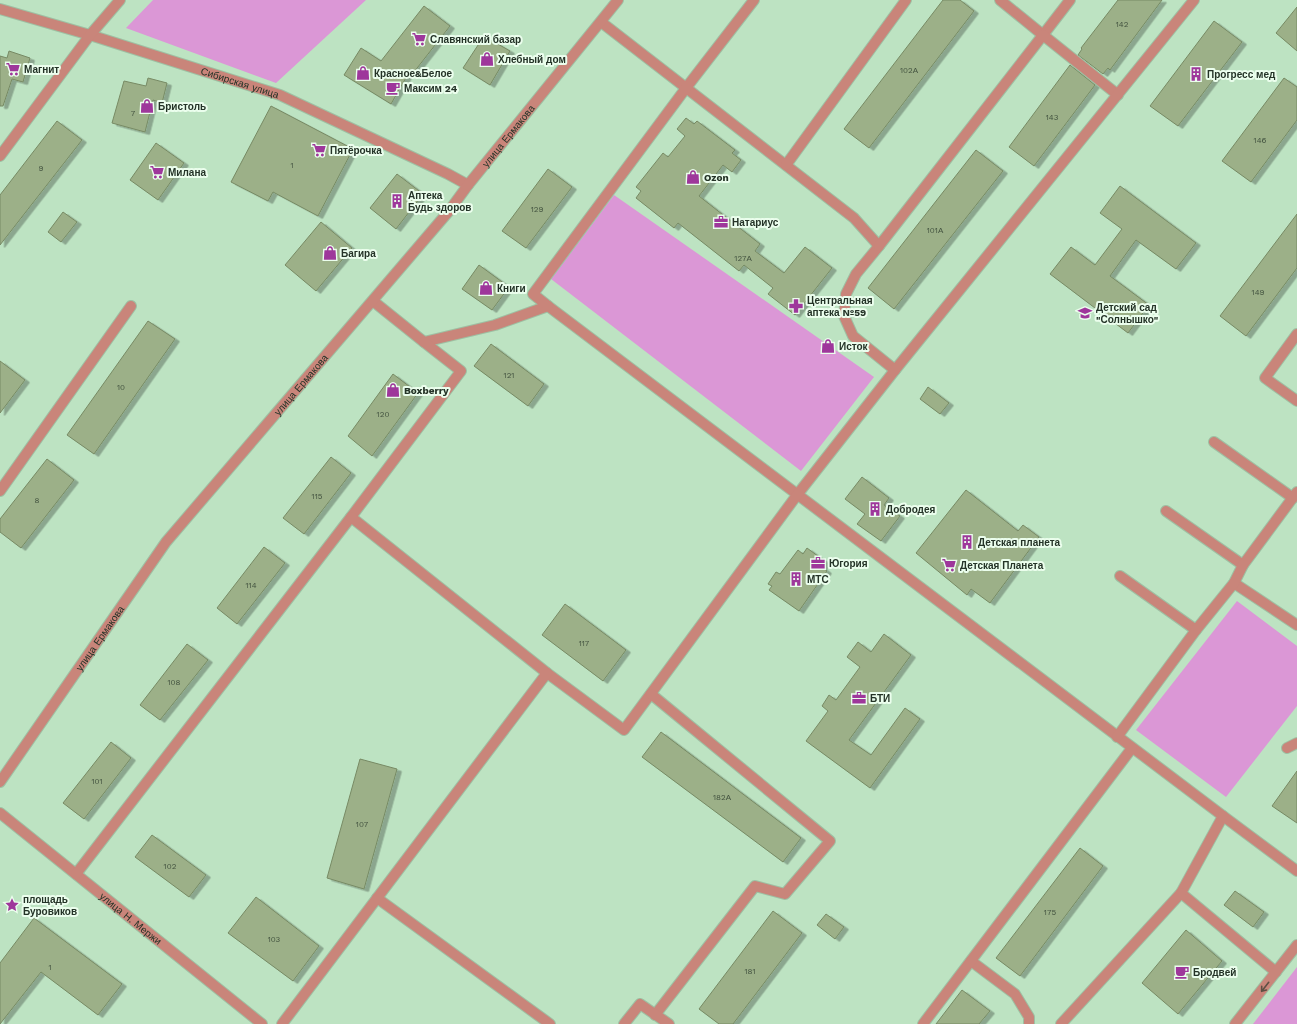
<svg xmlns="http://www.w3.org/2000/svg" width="1297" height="1024" viewBox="0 0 1297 1024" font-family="'Work Sans',sans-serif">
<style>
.green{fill:#db97d6}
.building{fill:#9cb088;stroke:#778a64;filter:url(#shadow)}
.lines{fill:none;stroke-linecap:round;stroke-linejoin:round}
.minor-casing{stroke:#9ec0a3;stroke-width:12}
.minor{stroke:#c9857a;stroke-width:10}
.oneway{stroke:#5e5044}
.labels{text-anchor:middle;stroke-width:4;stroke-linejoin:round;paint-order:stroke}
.number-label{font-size:8px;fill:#42523f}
.poi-label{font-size:10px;font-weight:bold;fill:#243327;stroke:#ebfeed;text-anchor:start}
.street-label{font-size:10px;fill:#243327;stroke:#ebfeed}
</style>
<defs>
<filter id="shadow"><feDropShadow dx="4.5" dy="2.5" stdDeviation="0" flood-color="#0004"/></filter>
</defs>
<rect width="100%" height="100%" fill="#bde3c2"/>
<g class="green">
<polygon points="153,0 366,0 276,83 126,28"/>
<polygon points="614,195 874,377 801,471 551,279"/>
<polygon points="1237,601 1297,646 1297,706 1226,797 1136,730"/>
<polygon points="1297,967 1297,1024 1253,1024"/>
</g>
<g class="building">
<polygon points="943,0 960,0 974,11 869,148 844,129"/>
<polygon points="1118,0 1162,0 1110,70 1108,68 1103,74 1078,55 1082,49 1081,48"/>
<polygon points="424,6 450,26 414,72 411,69 391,104 344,75 361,48 381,61"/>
<polygon points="1297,7 1297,51 1276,33"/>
<polygon points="1214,21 1242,42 1178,126 1150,106"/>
<polygon points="484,36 510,51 490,85 463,68"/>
<polygon points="9,51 30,58 23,82 12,79 3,106 0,106 0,56 7,58"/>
<polygon points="1070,65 1095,85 1034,166 1009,147"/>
<polygon points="148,78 167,83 162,103 153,100 145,132 112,123 124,81 146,86"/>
<polygon points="1284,78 1297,87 1297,120 1251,182 1222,161"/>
<polygon points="271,106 353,149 318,216 273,192 268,201 231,182"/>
<polygon points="686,118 694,124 697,121 735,150 732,153 741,160 732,172 723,165 699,196 760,244 755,251 784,273 805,247 832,268 795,315 768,294 773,288 744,265 739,271 678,223 674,228 636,198 641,191 636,187 663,153 668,157 685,136 677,129"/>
<polygon points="57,121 82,140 0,245 0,195"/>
<polygon points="156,143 184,163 158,200 130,180"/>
<polygon points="976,150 1003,171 894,309 868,288"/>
<polygon points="548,169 572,187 526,248 502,231"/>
<polygon points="397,174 423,194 396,229 370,208"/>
<polygon points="1120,186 1196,243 1176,269 1136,240 1110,276 1149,305 1128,333 1050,274 1071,247 1095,265 1122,229 1100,213"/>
<polygon points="63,212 77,222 61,242 48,232"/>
<polygon points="1297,214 1297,268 1246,336 1220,316"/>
<polygon points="321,222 352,248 316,291 285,265"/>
<polygon points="479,265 509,287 492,310 462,289"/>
<polygon points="148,321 175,339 94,454 67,435"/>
<polygon points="491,344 544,384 528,406 474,366"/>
<polygon points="0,361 25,380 0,413"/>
<polygon points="393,374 418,393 372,456 348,436"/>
<polygon points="928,387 949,403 940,414 920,399"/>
<polygon points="331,457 351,473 304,534 283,518"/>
<polygon points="47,459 74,480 21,548 0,532 0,519"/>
<polygon points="862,477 889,498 884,505 900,516 881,541 857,524 865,514 845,499"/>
<polygon points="966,490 1018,531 1023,525 1039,537 990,603 971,589 967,595 916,553"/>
<polygon points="264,547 285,563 237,624 217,608"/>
<polygon points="807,548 826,562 822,567 827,571 799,611 769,590 772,586 768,584 776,572 780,574 798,550 803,554"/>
<polygon points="565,604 626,650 603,681 542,635"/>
<polygon points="884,634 911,655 849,740 871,755 905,708 920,719 870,788 806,741 828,711 822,706 829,695 836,700 860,667 847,657 858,642 871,652"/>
<polygon points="187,644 208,660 160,720 140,705"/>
<polygon points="661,732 801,838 783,862 642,757"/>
<polygon points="111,742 131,758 84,819 63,803"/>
<polygon points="360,759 397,769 364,889 327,878"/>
<polygon points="1297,771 1297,823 1272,806"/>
<polygon points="152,835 206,875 189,897 135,857"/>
<polygon points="1080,848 1103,866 1020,976 996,958"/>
<polygon points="1235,891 1264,912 1253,927 1224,905"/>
<polygon points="256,897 319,946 293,981 228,933"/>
<polygon points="773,911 802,933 733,1024 719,1024 699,1009"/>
<polygon points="826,914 844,927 835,939 817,925"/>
<polygon points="34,918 122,984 98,1015 41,972 0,1024 0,963"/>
<polygon points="1186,930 1222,961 1178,1014 1142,983"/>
<polygon points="962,990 990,1011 979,1024 936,1024"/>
</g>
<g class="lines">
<defs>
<g id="minor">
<polyline points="1000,0 1043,35 1070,0"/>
<path id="s1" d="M0 9 90 35 280 95 448 174 468 185"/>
<polyline points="601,22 854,218 879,246 856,274 846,294 844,316 853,336 895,370"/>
<polyline points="0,156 90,35 120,0"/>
<polyline points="786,165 906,0"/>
<polyline points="879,246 1043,35 1118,95"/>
<polyline points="373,301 424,342 495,325 548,306 1223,816 1181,893 1276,972"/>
<polyline points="548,306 533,294 686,88 754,0"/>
<polyline points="1297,334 1265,378 1297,401"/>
<polyline points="1214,442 1293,498"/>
<polyline points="0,491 131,306"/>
<polyline points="1166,511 1243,565"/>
<polyline points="1120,576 1196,630"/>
<polyline points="1234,583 1297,625"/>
<polyline points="547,673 624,730 797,495 895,370 1194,0"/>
<polyline points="651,694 830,841 785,894 755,886 655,1015"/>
<polyline points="1117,737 1196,630 1234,583 1243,565 1297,492"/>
<polyline points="1287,748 1297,743"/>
<path id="s2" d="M0 782 166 542 449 211 468 185 618 0"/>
<path id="s3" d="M0 813 262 1024"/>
<polyline points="1223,816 1297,871"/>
<polyline points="76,874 351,517 461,371 424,342"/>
<polyline points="377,898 550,1024"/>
<polyline points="971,961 1015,994 1029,1017 1029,1024"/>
<polyline points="282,1024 547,673 351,517"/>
<polyline points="624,1024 640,1004 669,1024"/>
<polyline points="923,1024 1132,748"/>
<polyline points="1061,1024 1181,893"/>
<polyline points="1235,1024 1297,945"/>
</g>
</defs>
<use href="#minor" class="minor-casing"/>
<use href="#minor" class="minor"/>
</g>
<defs><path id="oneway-shaft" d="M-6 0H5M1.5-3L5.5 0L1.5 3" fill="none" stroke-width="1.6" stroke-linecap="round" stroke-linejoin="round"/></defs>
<use class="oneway" href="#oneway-shaft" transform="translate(1265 987) rotate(128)"/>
<defs>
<symbol id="supermarket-bare" viewBox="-9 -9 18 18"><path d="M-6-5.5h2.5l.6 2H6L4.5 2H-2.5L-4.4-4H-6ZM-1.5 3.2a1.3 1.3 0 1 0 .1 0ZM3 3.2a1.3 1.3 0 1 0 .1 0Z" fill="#9e379b" stroke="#ebfeed" stroke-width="2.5" paint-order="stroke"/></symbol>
<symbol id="shop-bare" viewBox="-9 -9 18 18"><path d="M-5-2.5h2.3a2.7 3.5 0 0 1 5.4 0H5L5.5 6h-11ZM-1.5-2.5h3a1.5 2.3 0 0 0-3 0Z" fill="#9e379b" stroke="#ebfeed" stroke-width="2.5" paint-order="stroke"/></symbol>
<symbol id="building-bare" viewBox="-9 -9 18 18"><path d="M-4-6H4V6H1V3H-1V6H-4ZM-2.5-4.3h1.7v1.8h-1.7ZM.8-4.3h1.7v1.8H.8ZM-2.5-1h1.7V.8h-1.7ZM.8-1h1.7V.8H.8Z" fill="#9e379b" stroke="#ebfeed" stroke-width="2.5" paint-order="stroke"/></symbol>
<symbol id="cafe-bare" viewBox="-9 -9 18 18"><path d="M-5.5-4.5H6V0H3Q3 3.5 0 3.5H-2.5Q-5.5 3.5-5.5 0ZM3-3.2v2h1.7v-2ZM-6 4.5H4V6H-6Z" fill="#9e379b" stroke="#ebfeed" stroke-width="2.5" paint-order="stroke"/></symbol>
<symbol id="office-bare" viewBox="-9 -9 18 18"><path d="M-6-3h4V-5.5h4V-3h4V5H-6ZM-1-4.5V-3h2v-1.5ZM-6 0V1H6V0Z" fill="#9e379b" stroke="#ebfeed" stroke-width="2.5" paint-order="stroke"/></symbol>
<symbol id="pharmacy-bare" viewBox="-9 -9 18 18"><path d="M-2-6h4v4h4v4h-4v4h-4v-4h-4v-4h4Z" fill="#9e379b" stroke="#ebfeed" stroke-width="2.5" paint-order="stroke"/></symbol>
<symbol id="school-bare" viewBox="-9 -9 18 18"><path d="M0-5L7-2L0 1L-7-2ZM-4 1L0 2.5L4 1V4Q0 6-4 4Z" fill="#9e379b" stroke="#ebfeed" stroke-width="2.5" paint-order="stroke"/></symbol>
<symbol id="sight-bare" viewBox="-9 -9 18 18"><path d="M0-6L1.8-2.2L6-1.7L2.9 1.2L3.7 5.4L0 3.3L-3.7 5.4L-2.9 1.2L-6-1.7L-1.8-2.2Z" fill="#9e379b" stroke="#ebfeed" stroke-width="2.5" paint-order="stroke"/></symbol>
</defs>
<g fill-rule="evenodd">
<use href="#supermarket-bare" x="409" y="29" width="20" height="20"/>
<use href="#shop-bare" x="477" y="49" width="20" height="20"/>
<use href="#supermarket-bare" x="3" y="59" width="20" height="20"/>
<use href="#shop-bare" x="353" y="63" width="20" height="20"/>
<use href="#building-bare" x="1186" y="64" width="20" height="20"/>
<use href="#cafe-bare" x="383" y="78" width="20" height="20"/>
<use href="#shop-bare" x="137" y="96" width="20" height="20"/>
<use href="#supermarket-bare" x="309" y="140" width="20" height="20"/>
<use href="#supermarket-bare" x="147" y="162" width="20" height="20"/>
<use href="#shop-bare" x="683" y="167" width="20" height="20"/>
<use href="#building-bare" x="387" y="191" width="20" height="20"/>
<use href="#office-bare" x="711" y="212" width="20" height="20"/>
<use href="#shop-bare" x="320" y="243" width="20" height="20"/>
<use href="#shop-bare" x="476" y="278" width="20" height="20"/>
<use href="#pharmacy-bare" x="786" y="296" width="20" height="20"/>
<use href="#school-bare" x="1075" y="303" width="20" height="20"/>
<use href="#shop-bare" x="818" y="336" width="20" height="20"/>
<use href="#shop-bare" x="383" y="380" width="20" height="20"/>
<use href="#building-bare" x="865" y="499" width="20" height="20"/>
<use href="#building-bare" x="957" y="532" width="20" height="20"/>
<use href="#office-bare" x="808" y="553" width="20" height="20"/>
<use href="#supermarket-bare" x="939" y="555" width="20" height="20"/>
<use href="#building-bare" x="786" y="569" width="20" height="20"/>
<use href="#office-bare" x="849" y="688" width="20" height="20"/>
<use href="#sight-bare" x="2" y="895" width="20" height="20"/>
<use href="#cafe-bare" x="1172" y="962" width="20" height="20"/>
</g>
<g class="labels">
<g class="number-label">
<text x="1122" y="27">142</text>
<text x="909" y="73">102А</text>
<text x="133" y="116">7</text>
<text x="1052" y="120">143</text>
<text x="1260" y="143">146</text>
<text x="292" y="168">1</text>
<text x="41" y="171">9</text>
<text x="537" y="212">129</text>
<text x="935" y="233">101А</text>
<text x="743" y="261">127А</text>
<text x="1258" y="295">149</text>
<text x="509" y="378">121</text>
<text x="121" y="390">10</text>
<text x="383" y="417">120</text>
<text x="317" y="499">115</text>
<text x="37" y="503">8</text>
<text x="251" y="588">114</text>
<text x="584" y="646">117</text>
<text x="174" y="685">108</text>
<text x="97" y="784">101</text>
<text x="722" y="800">182А</text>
<text x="362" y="827">107</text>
<text x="170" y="869">102</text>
<text x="1050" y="915">175</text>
<text x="274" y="942">103</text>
<text x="50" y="970">1</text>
<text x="750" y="974">181</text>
</g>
<g class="poi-label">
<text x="430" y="43">Славянский базар</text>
<text x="498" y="63">Хлебный дом</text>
<text x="24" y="73">Магнит</text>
<text x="374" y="77">Красное&amp;Белое</text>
<text x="1207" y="78">Прогресс мед</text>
<text x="404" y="92">Максим 24</text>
<text x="158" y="110">Бристоль</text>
<text x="330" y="154">Пятёрочка</text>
<text x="168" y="176">Милана</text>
<text x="704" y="181">Ozon</text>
<text x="408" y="199">Аптека<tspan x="408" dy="12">Будь здоров</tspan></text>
<text x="732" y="226">Натариус</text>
<text x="341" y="257">Багира</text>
<text x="497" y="292">Книги</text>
<text x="807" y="304">Центральная<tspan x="807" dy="12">аптека №59</tspan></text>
<text x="1096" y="311">Детский сад<tspan x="1096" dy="12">"Солнышко"</tspan></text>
<text x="839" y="350">Исток</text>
<text x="404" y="394">Boxberry</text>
<text x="886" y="513">Добродея</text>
<text x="978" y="546">Детская планета</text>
<text x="829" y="567">Югория</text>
<text x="960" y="569">Детская Планета</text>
<text x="807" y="583">МТС</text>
<text x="870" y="702">БТИ</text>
<text x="23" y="903">площадь<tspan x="23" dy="12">Буровиков</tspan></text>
<text x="1193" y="976">Бродвей</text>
</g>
<g class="street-label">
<text dy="4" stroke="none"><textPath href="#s1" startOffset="251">Сибирская улица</textPath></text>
<text dy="4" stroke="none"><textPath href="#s2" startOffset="823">улица Ермакова</textPath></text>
<text dy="4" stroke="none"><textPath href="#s2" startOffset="499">улица Ермакова</textPath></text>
<text dy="4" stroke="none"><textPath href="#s2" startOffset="175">улица Ермакова</textPath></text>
<text dy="4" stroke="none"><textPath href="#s3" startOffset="168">улица Н. Мержи</textPath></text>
</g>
</g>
</svg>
